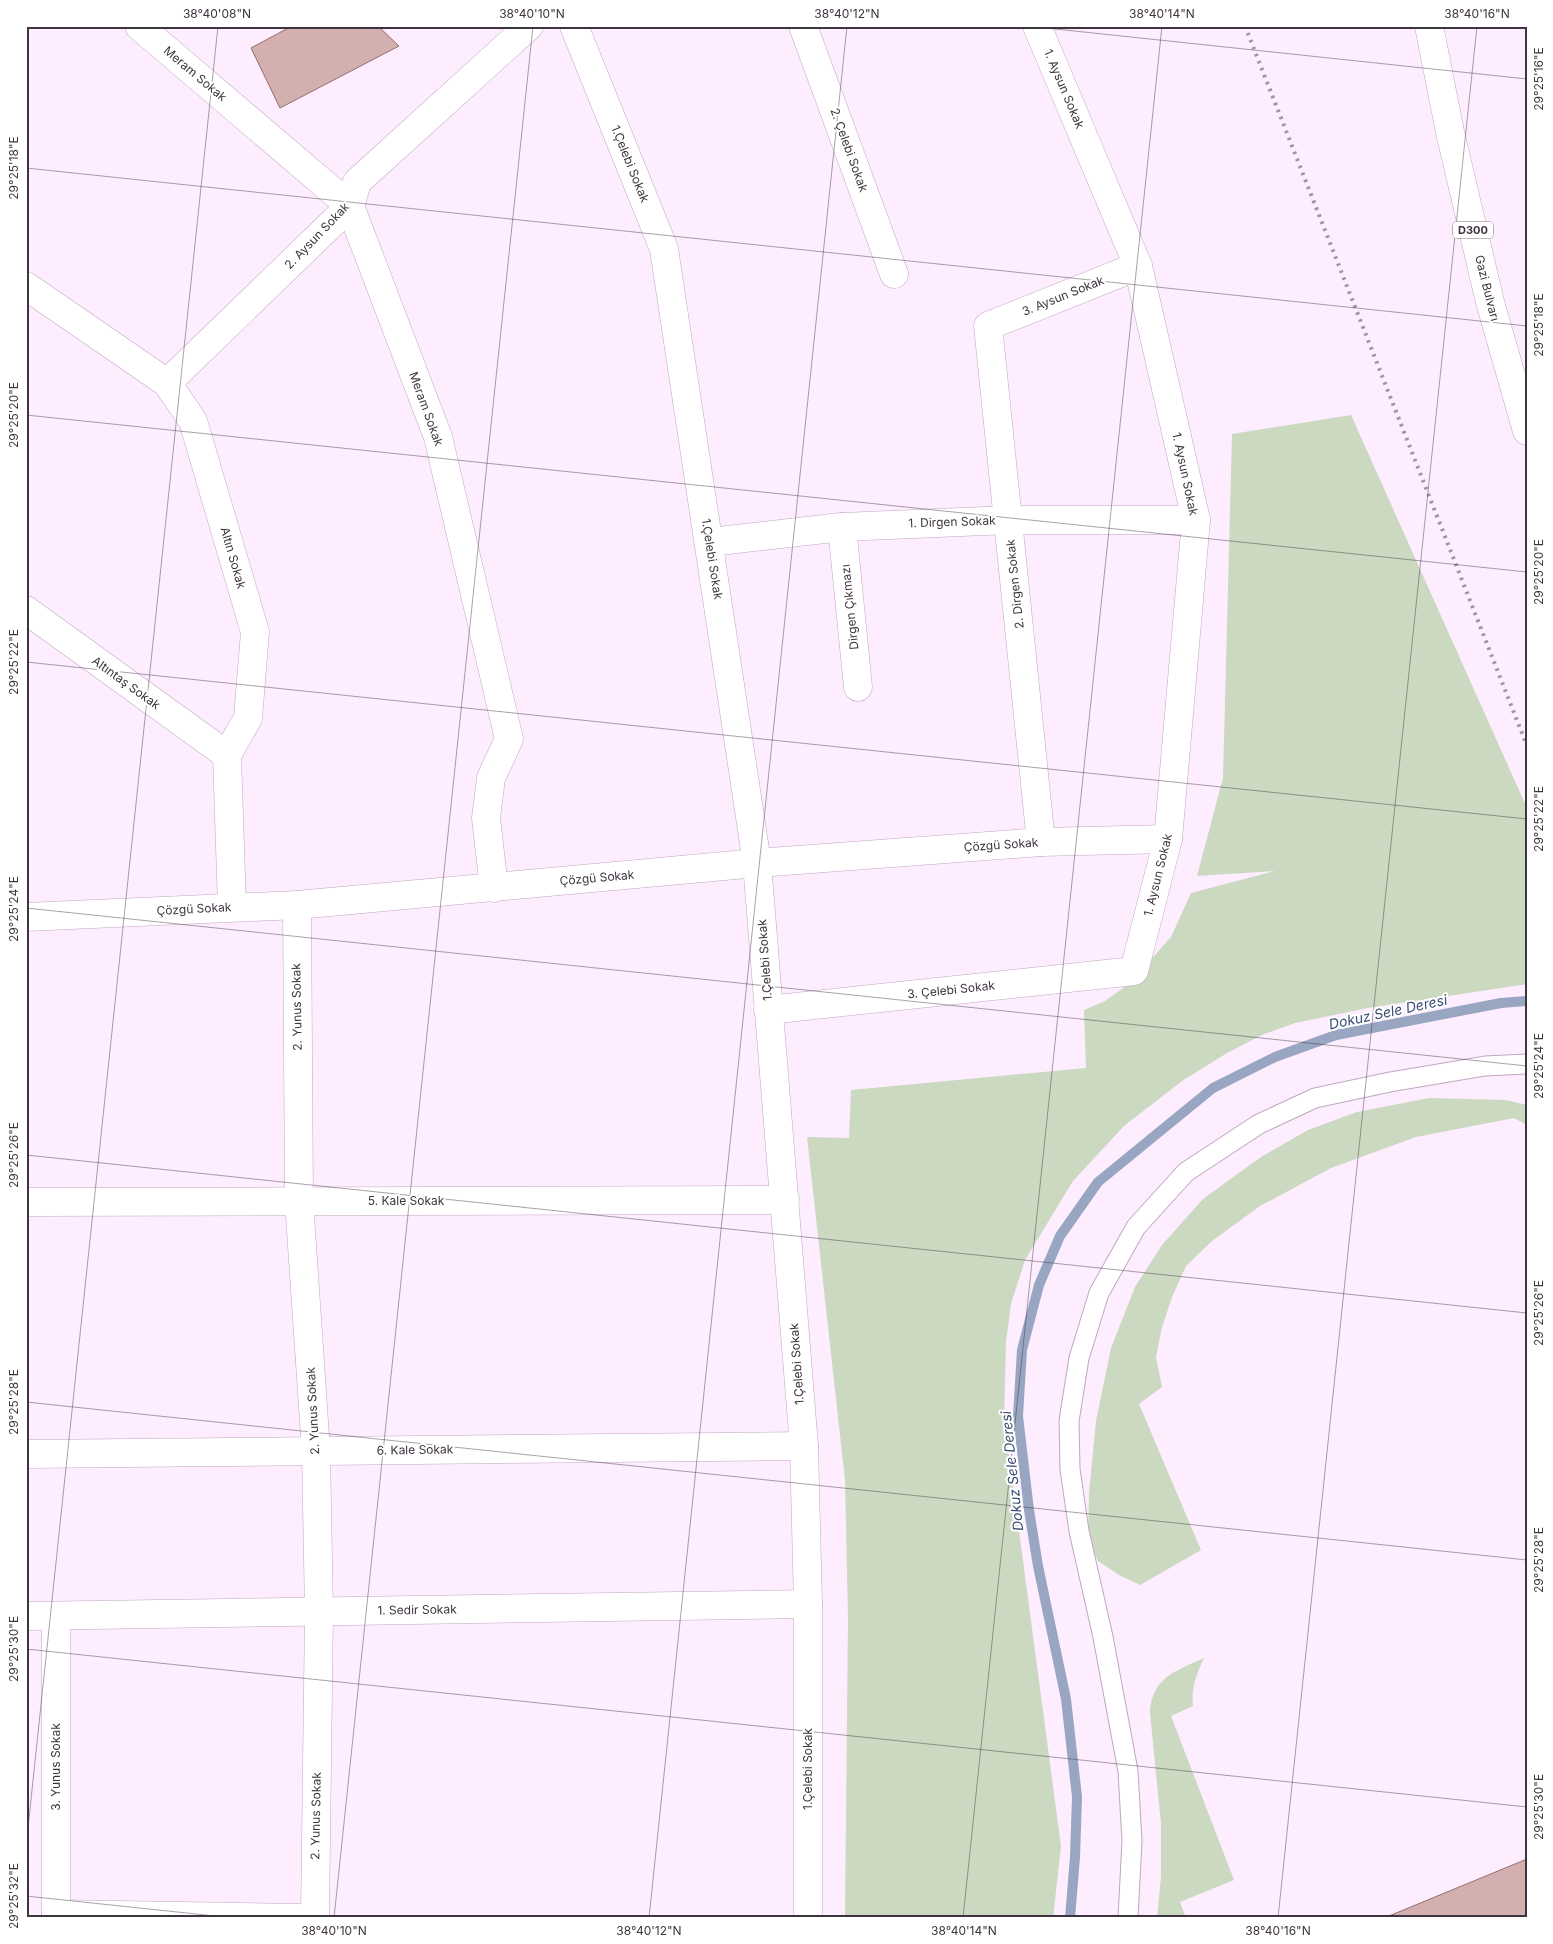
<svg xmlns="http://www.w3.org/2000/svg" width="1553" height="1944" viewBox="0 0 1553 1944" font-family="Inter,sans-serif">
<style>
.green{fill:#cbd9c1}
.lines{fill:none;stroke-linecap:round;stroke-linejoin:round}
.stream{stroke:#99a6c1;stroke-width:10}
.building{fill:#d3b0af;stroke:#936f6e}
.lane-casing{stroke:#c0a7c2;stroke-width:21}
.street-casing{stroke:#c0a7c2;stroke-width:29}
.highway-casing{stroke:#c0a7c2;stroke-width:29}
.lane{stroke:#fff;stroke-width:19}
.street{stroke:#fff;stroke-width:28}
.highway{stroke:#fff;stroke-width:28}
.rail{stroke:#a194a2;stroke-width:4;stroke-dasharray:2.5 5;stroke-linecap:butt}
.ticks{fill:none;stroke:#3e343f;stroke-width:1;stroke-opacity:0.45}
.labels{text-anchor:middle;stroke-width:4;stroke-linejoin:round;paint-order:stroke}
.shield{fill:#fff;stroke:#787179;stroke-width:1}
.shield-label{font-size:11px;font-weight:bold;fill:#3e343f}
.street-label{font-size:12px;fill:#3e343f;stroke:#fff}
.water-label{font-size:14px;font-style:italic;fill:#394c74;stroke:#fff}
.neatline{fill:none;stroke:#3e343f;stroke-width:2}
.ticks-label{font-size:12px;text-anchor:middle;fill:#3e343f}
</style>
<rect width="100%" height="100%" fill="#fdedfe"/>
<g class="green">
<polygon points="1351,415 1527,808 1527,984 1368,1008 1295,1023 1262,1035 1227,1053 1182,1081 1124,1126 1073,1181 1025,1260 1011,1304 1006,1342 1004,1418 1061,1846 1053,1918 845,1918 848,1618 845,1480 807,1137 849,1138 851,1090 1086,1068 1084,1010 1105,1001 1130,983 1171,937 1191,893 1275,871 1197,876 1223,778 1232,434"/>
<polygon points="1429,1098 1506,1100 1527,1105 1527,1125 1514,1118 1416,1137 1331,1168 1260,1206 1212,1241 1186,1266 1172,1297 1162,1327 1156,1357 1162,1387 1139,1404 1201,1550 1140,1585 1119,1575 1098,1561 1088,1538 1089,1493 1096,1421 1111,1348 1135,1287 1162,1245 1203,1199 1261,1157 1308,1130 1357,1112"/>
<path d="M1204 1658C1196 1675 1191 1688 1193 1706L1171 1716 1234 1880 1180 1902 1186 1918H1157L1161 1876V1824L1150 1712C1152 1677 1176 1671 1204 1658Z"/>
</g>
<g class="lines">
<polyline class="stream" points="1070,1918 1075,1857 1077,1797 1066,1699 1038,1566 1029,1510 1018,1416 1022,1350 1039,1285 1060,1236 1098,1182 1213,1088 1275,1057 1336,1035 1501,1003 1527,1001"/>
</g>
<g class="building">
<polygon points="292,26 378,26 399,46 280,108 251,48"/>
<polygon points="1527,1859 1527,1918 1384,1918"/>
</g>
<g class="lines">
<defs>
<polyline id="lane" points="1128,1918 1132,1841 1128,1771 1103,1637 1079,1531 1070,1469 1069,1421 1079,1358 1099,1293 1136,1227 1186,1172 1259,1124 1315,1098 1390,1082 1485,1066 1527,1064"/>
<g id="street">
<polyline points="139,26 350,206 438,437 509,739 491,778 486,818 494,888"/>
<polyline points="574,26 664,249 757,863 804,1446 808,1604 808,1918"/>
<polyline points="803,26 894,274"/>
<polyline points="26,286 167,383 193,421 255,632 248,718 227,755 232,907"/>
<polyline points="167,383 350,206 357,182 529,26"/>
<polyline points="842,527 858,687"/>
<polyline points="710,542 842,527 1009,520 1196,520"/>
<polyline points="26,610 227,755"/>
<polyline points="1041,842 988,326 1138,266"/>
<polyline points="297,905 299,1201 316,1451 319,1612 315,1918"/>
<polyline points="26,917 297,905 757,863 1041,842 1168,839"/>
<polyline points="768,1010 1134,971 1168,839 1196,520 1138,266 1037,26"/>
<polyline points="26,1202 785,1200"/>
<polyline points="26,1454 804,1446"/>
<polyline points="26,1616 808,1604"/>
<polyline points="56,1914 298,1918"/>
<polyline points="56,1918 56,1617"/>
</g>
<polyline id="highway" points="1429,26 1450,132 1490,302 1527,431"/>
</defs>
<use href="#lane" class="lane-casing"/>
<use href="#street" class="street-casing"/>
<use href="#highway" class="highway-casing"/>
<use href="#lane" class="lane"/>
<use href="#street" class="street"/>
<use href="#highway" class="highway"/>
<polyline class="rail" points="1245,26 1527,746"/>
</g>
<path class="ticks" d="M1027 26 1527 79M26 168 1527 326M26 415 1527 572M26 662 1527 819M26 908 1527 1066M26 1155 1527 1313M26 1402 1527 1560M26 1649 1527 1807M26 1847 218 26M26 1896 234 1918M334 1918 533 26M649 1918 847 26M963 1918 1162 26M1278 1918 1477 26"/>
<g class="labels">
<rect class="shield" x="1453" y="221.5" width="40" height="17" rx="4"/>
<g class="shield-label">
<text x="1473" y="234">D300</text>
</g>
<g class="street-label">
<text transform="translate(195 74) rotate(40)" y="4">Meram Sokak</text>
<text transform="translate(1064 89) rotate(67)" y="4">1. Aysun Sokak</text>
<text transform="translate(849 150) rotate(70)" y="4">2. Çelebi Sokak</text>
<text transform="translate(630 164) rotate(68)" y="4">1.Çelebi Sokak</text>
<text transform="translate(317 236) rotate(-46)" y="4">2. Aysun Sokak</text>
<text transform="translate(1487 288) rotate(76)" y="4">Gazi Bulvarı</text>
<text transform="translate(1063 296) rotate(-22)" y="4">3. Aysun Sokak</text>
<text transform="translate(426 409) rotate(70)" y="4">Meram Sokak</text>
<text transform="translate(1185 474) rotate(78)" y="4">1. Aysun Sokak</text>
<text transform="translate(952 522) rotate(-2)" y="4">1. Dirgen Sokak</text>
<text transform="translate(233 558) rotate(74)" y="4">Altın Sokak</text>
<text transform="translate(712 559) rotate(81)" y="4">1.Çelebi Sokak</text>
<text transform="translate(1015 584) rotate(-96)" y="4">2. Dirgen Sokak</text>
<text transform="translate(850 607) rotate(-96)" y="4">Dirgen Çıkmazı</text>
<text transform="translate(126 683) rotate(36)" y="4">Altıntaş Sokak</text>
<text transform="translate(1001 845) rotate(-4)" y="4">Çözgü Sokak</text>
<text transform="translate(1158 875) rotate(-76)" y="4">1. Aysun Sokak</text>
<text transform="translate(597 878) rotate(-5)" y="4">Çözgü Sokak</text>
<text transform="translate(194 909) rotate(-3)" y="4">Çözgü Sokak</text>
<text transform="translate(765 960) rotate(-94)" y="4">1.Çelebi Sokak</text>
<text transform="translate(951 990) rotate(-6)" y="4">3. Çelebi Sokak</text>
<text transform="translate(297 1007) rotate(-91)" y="4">2. Yunus Sokak</text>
<text x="406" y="1205">5. Kale Sokak</text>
<text transform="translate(797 1364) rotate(-94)" y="4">1.Çelebi Sokak</text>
<text transform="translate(313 1411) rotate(-93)" y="4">2. Yunus Sokak</text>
<text transform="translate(415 1450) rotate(-1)" y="4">6. Kale Sokak</text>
<text transform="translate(417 1610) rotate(-1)" y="4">1. Sedir Sokak</text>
<text transform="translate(56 1767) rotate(-90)" y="4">3. Yunus Sokak</text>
<text transform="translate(808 1769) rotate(-90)" y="4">1.Çelebi Sokak</text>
<text transform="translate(316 1816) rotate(-89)" y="4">2. Yunus Sokak</text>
</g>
<g class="water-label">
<text transform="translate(1388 1012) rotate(-12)" y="5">Dokuz Sele Deresi</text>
<text transform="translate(1012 1471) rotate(-96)" y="5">Dokuz Sele Deresi</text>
</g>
</g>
<rect width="1553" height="1944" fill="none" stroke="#ffffff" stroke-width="55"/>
<rect x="28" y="28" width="1498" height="1888" class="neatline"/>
<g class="ticks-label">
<text x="217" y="18">38°40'08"N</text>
<text x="532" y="18">38°40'10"N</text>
<text x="847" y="18">38°40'12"N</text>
<text x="1162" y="18">38°40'14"N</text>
<text x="1477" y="18">38°40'16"N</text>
<text transform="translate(1539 79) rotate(-90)" y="4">29°25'16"E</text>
<text transform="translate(14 168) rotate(-90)" y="4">29°25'18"E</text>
<text transform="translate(1539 325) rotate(-90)" y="4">29°25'18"E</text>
<text transform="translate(14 415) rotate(-90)" y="4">29°25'20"E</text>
<text transform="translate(1539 572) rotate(-90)" y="4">29°25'20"E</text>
<text transform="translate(14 662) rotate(-90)" y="4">29°25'22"E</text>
<text transform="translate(1539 819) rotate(-90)" y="4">29°25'22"E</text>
<text transform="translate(14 909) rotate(-90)" y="4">29°25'24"E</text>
<text transform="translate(1539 1066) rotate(-90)" y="4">29°25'24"E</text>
<text transform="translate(14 1155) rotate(-90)" y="4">29°25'26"E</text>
<text transform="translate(1539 1313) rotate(-90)" y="4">29°25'26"E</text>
<text transform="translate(14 1402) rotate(-90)" y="4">29°25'28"E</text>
<text transform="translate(1539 1560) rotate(-90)" y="4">29°25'28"E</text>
<text transform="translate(14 1649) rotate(-90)" y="4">29°25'30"E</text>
<text transform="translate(1539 1807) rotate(-90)" y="4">29°25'30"E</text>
<text transform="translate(14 1896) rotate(-90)" y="4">29°25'32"E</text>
<text x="334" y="1935">38°40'10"N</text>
<text x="649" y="1935">38°40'12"N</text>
<text x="964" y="1935">38°40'14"N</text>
<text x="1278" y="1935">38°40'16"N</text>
</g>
</svg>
